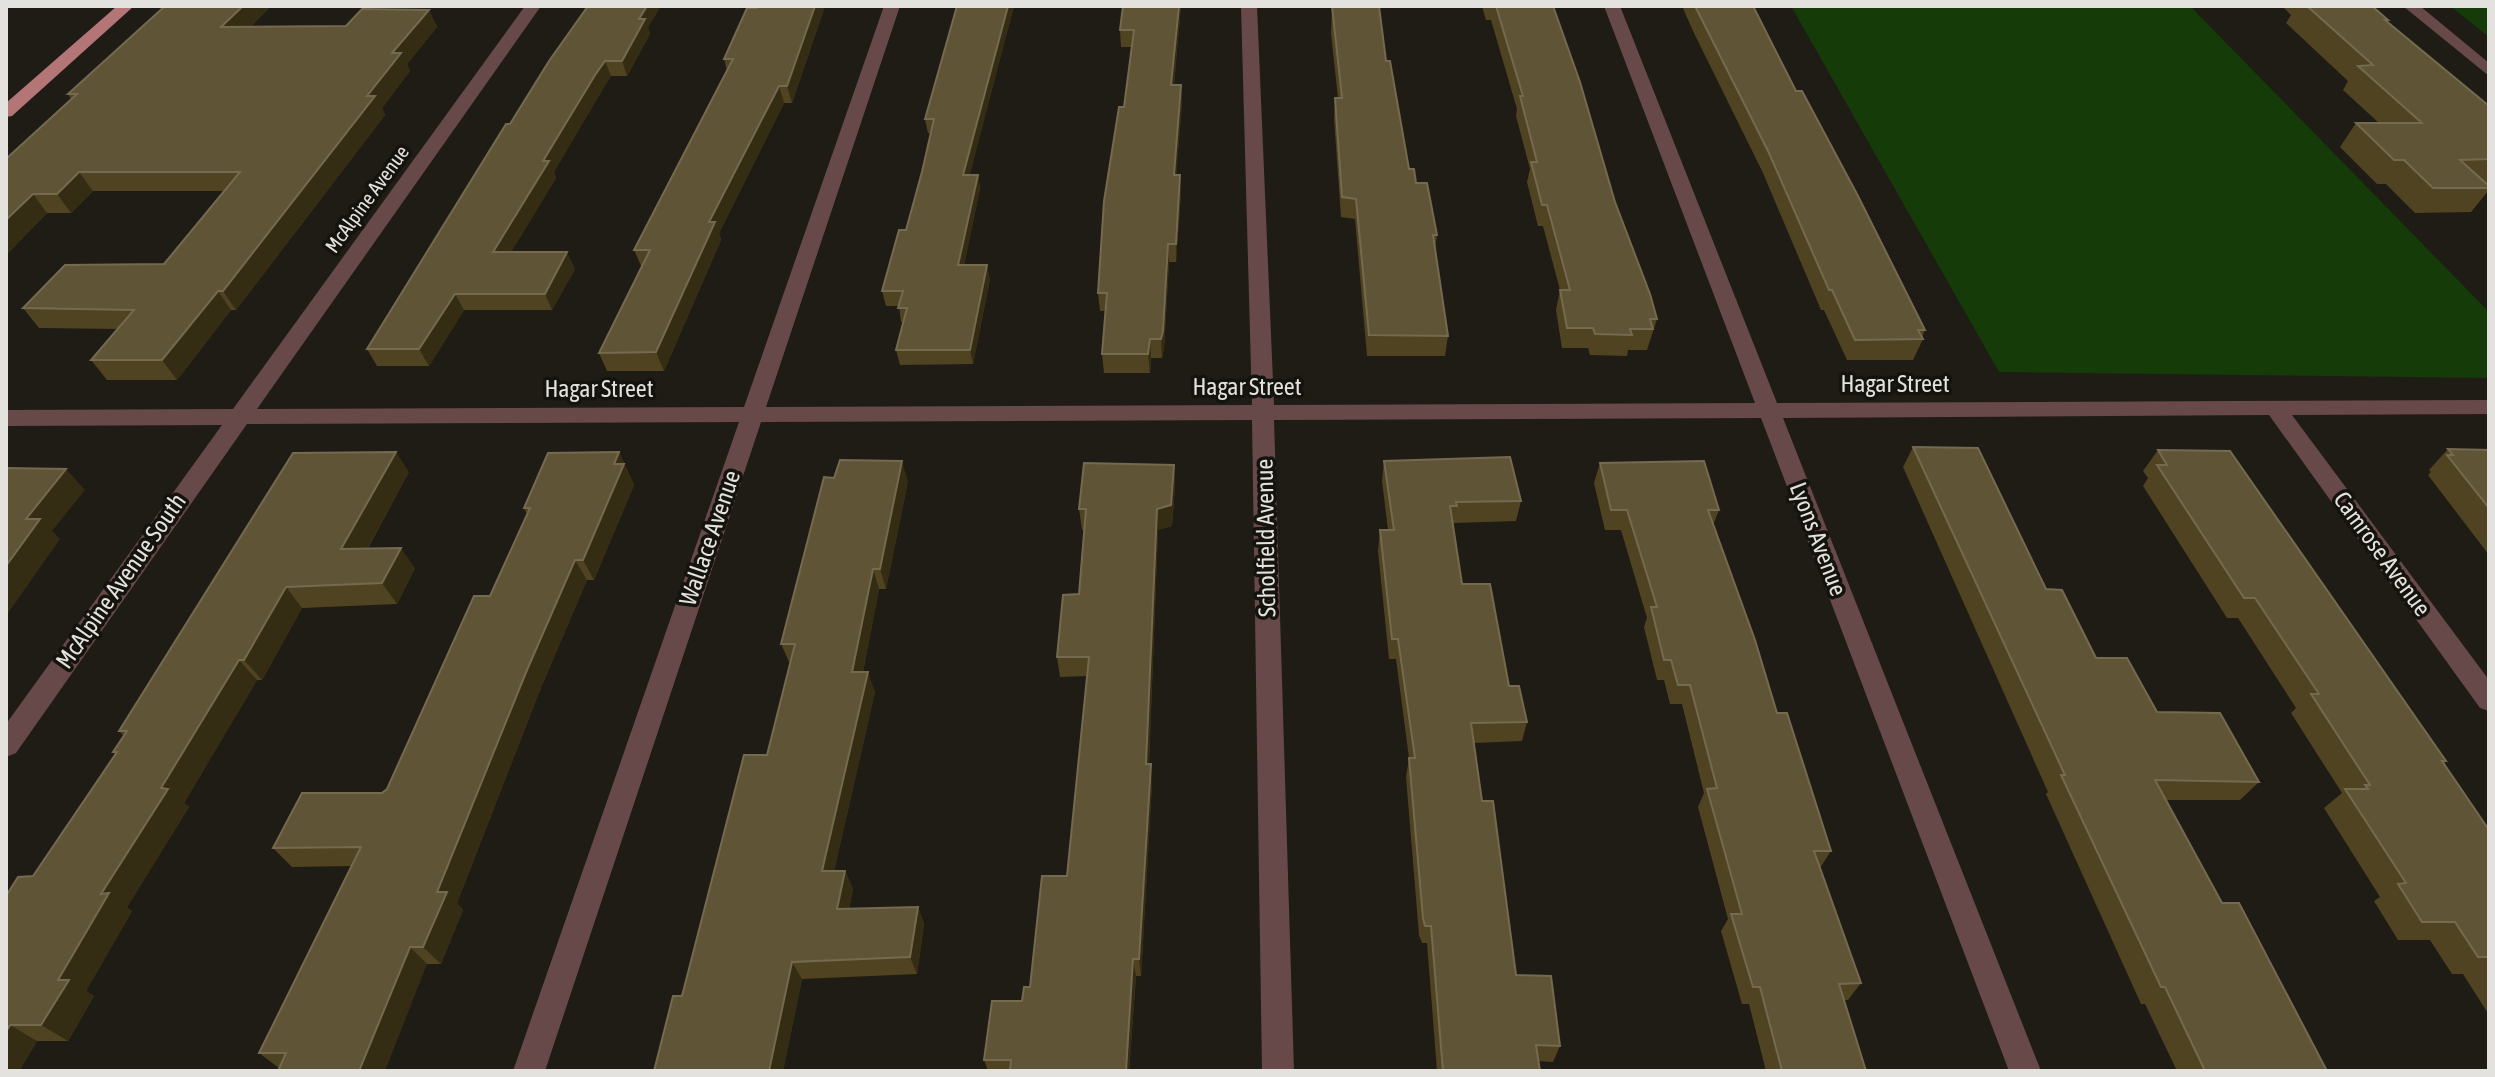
<svg xmlns="http://www.w3.org/2000/svg" width="2495" height="1077" viewBox="0 0 2495 1077" font-family="'Asap Condensed',sans-serif">
<style>
.green{fill:#153b08}
.lines{fill:none;stroke-linecap:round;stroke-linejoin:round}
.minor{fill:#684949;fill-rule:evenodd}
.major{fill:#b37575;fill-rule:evenodd}
.wall{fill:#4f4321}
.shaded-wall{fill:#352c14}
.building{fill:#5f5436;stroke:#746a50;stroke-width:2}
.labels{text-anchor:middle;stroke-width:7;stroke-linejoin:round;paint-order:stroke}
.far-street-label{font-size:20px;fill:#e4e2de;stroke:#15130d}
.street-label{font-size:24px;fill:#e4e2de;stroke:#15130d}
</style>
<rect width="100%" height="100%" fill="#1f1c16"/>
<g class="green">
<polygon points="1791,6 2190,6 2489,312 2489,378 1999,372"/>
<polygon points="2450,6 2489,6 2489,37"/>
</g>
<g class="lines">
<g class="minor">
<polygon points="525,6 541,6 257,409 744,407 884,6 900,6 766,407 1252,405 1241,6 1257,6 1274,405 1755,403 1604,6 1620,6 1777,403 2489,400 2489,414 2292,415 2489,680 2489,711 2480,708 2269,415 1783,418 2041,1071 2009,1071 1761,418 1274,420 1294,1071 1262,1071 1252,420 761,422 545,1071 513,1071 739,422 247,424 16,753 6,757 6,724 222,425 6,426 6,410 233,409"/>
<polygon points="2403,6 2420,6 2489,63 2489,76"/>
</g>
<polygon class="major" points="117,6 134,6 12,116 6,117 6,103"/>
</g>
<g class="wall">
<polygon points="271,6 250,27 346,26 429,10 437,27 407,64 410,71 382,108 385,115 236,310 231,310 177,380 107,380 91,360 118,329 39,328 23,308 164,264 224,191 93,191 71,213 47,213 6,255 6,159 71,99 68,94"/>
<polygon points="825,6 792,103 784,103 719,233 721,240 664,371 607,371 599,353 642,268 634,250 727,71 724,59"/>
<polygon points="957,6 1014,6 969,175 978,175 980,189 964,265 990,279 973,364 900,365 896,350 903,322 901,322 899,306 886,306 882,291 906,230 931,133 928,133 925,119"/>
<polygon points="1123,6 1181,6 1174,85 1181,85 1182,103 1176,175 1181,193 1176,262 1169,262 1164,349 1162,358 1151,358 1150,373 1104,373 1102,354 1105,311 1100,311 1098,293 1132,47 1121,47 1120,30"/>
<polygon points="1332,6 1379,6 1386,61 1409,169 1437,235 1435,249 1448,336 1445,356 1367,356 1355,219 1341,217 1334,118 1335,98 1338,98 1331,34"/>
<polygon points="1482,6 1553,6 1615,202 1657,319 1647,350 1628,350 1627,356 1590,355 1588,348 1562,348 1556,310 1560,290 1543,226 1538,226 1527,182 1530,169 1516,116 1517,109 1491,20 1486,20"/>
<polygon points="1682,6 1753,6 1796,91 1925,330 1922,337 1923,339 1913,360 1847,360 1824,310 1821,310 1763,173 1693,31"/>
<polygon points="2282,6 2372,6 2388,20 2387,22 2489,106 2489,184 2487,184 2489,186 2489,190 2471,212 2415,213 2386,184 2377,184 2340,147 2356,123 2379,123 2343,90 2348,81 2286,23 2291,15"/>
<polygon points="648,28 650,34 627,76 611,76 601,91 554,172 556,178 511,252 575,269 552,310 464,310 429,366 377,366 367,349 510,124"/>
<polygon points="1913,447 2046,589 2096,658 2157,712 2259,782 2240,800 2165,800 2222,903 2327,1071 2177,1071 2145,1004 2141,1004 2046,794 2048,792 1903,467"/>
<polygon points="2448,449 2489,450 2489,555 2428,475 2431,472 2429,470"/>
<polygon points="2158,450 2446,761 2444,764 2489,830 2489,1015 2463,974 2452,974 2430,940 2398,940 2374,901 2380,897 2324,808 2342,793 2291,713 2296,708 2238,618 2227,618 2143,486 2148,478 2143,471"/>
<polygon points="619,452 634,485 594,580 587,580 540,690 457,903 463,910 441,964 427,964 279,1068 259,1053 352,866 292,867 273,848 387,789 490,596 527,514 524,508"/>
<polygon points="1384,461 1521,501 1516,521 1454,523 1453,526 1462,584 1509,686 1527,722 1522,741 1474,743 1482,801 1516,975 1560,1046 1553,1062 1538,1061 1540,1071 1437,1071 1427,943 1422,943 1419,935 1406,777 1409,758 1396,659 1389,659 1378,551 1380,530 1388,530 1382,481"/>
<polygon points="1600,463 1719,510 1713,525 1777,713 1831,851 1820,868 1861,983 1848,1000 1844,1000 1866,1071 1766,1071 1749,1004 1742,1004 1721,931 1728,919 1698,807 1704,793 1682,704 1670,704 1664,680 1657,680 1644,627 1647,618 1621,530 1605,530 1594,483"/>
<polygon points="1174,465 1175,486 1172,526 1158,530 1149,764 1152,784 1141,976 1136,976 1129,1071 988,1071 984,1060 1030,987 1067,876 1087,676 1060,677 1057,657 1079,594 1085,530 1082,530 1079,509"/>
<polygon points="409,472 368,548 415,568 397,604 302,608 262,680 257,680 184,803 189,807 127,907 132,911 86,991 94,996 68,1041 37,1041 19,1071 6,1071 6,896 33,876 115,754 113,752 124,736 119,731"/>
<polygon points="908,481 886,589 879,589 863,672 875,692 834,871 845,871 853,889 849,909 918,907 924,924 917,974 802,979 783,1071 654,1071 767,755 790,664 781,644"/>
</g>
<g class="shaded-wall">
<polygon points="243,6 271,6 232,45 221,27"/>
<polygon points="647,6 661,6 648,28 650,34 627,76 622,61 639,19"/>
<polygon points="815,6 825,6 792,103 787,86"/>
<polygon points="1008,6 1014,6 966,190 963,175"/>
<polygon points="1179,6 1181,6 1172,103 1171,85"/>
<polygon points="429,10 437,27 407,64 410,71 382,108 385,115 236,310 223,291 367,96 392,53"/>
<polygon points="605,61 611,76 554,172 556,178 501,269 493,252 543,161"/>
<polygon points="1181,85 1182,103 1175,193 1174,175"/>
<polygon points="779,86 784,103 719,233 721,240 664,371 656,352 709,222"/>
<polygon points="79,172 93,191 71,213 57,194"/>
<polygon points="978,175 980,189 961,280 958,265"/>
<polygon points="1180,175 1181,193 1176,262 1176,244"/>
<polygon points="33,194 47,213 6,255 6,220"/>
<polygon points="1168,244 1169,262 1164,349 1162,358 1161,339"/>
<polygon points="567,252 575,269 552,310 545,294"/>
<polygon points="987,265 990,279 973,364 970,350"/>
<polygon points="218,291 231,310 177,380 162,360"/>
<polygon points="455,294 464,310 429,366 419,349"/>
<polygon points="1150,339 1151,358 1150,373 1148,354"/>
<polygon points="396,452 409,472 356,569 341,549"/>
<polygon points="619,452 634,485 594,580 583,560"/>
<polygon points="902,461 908,481 886,589 880,569"/>
<polygon points="1174,465 1175,486 1172,526 1158,530 1148,784 1146,764 1157,509"/>
<polygon points="66,469 85,490 52,531 60,539 6,616 6,566 26,519"/>
<polygon points="401,548 415,568 397,604 382,583"/>
<polygon points="575,560 587,580 540,690 457,903 463,910 441,964 423,947 437,892 527,670"/>
<polygon points="873,569 879,589 859,692 852,672"/>
<polygon points="286,587 302,608 262,680 244,660"/>
<polygon points="239,660 257,680 184,803 189,807 127,907 132,911 86,991 94,996 68,1041 41,1025 58,980 101,894 161,788"/>
<polygon points="868,672 875,692 830,889 822,871"/>
<polygon points="1151,764 1152,784 1141,976 1139,959"/>
<polygon points="845,871 853,889 845,927 837,909"/>
<polygon points="918,907 924,924 917,974 910,957"/>
<polygon points="410,947 427,964 385,1071 359,1071"/>
<polygon points="1133,959 1136,976 1129,1071 1126,1071"/>
<polygon points="792,962 802,979 783,1071 769,1071"/>
<polygon points="10,1025 37,1041 19,1071 6,1071 6,1032"/>
</g>
<g class="building">
<polygon points="165,6 243,6 221,27 346,26 362,9 429,10 392,53 401,53 367,96 375,96 223,291 218,291 162,360 91,360 134,310 23,308 65,265 164,264 240,172 79,172 57,194 33,194 6,220 6,159 77,94 68,94"/>
<polygon points="588,6 647,6 639,19 645,19 622,61 605,61 595,75 543,161 549,161 493,252 567,252 545,294 455,294 419,349 367,349 506,124 510,124 549,61"/>
<polygon points="757,6 815,6 787,86 779,86 709,222 715,222 656,352 599,353 650,250 634,250 733,59 724,59 747,8 756,8"/>
<polygon points="957,6 1008,6 963,175 978,175 958,265 987,265 970,350 896,350 907,308 898,308 903,291 882,291 899,230 906,230 922,172 934,119 925,119"/>
<polygon points="1123,6 1179,6 1171,85 1181,85 1174,175 1180,175 1176,244 1168,244 1163,331 1161,339 1150,339 1148,354 1102,354 1107,293 1098,293 1104,201 1119,107 1124,107 1134,30 1120,30"/>
<polygon points="1332,6 1379,6 1386,61 1390,61 1409,169 1414,169 1416,183 1427,183 1437,235 1433,235 1448,336 1369,335 1356,199 1342,197 1335,98 1342,98"/>
<polygon points="1496,6 1553,6 1580,82 1615,202 1650,294 1657,319 1650,319 1653,329 1630,329 1632,335 1595,334 1593,328 1567,328 1560,290 1570,290 1547,205 1542,205 1531,162 1537,162 1520,96 1523,96"/>
<polygon points="1695,6 1753,6 1796,91 1802,91 1857,194 1925,330 1918,330 1923,339 1855,340 1832,290 1829,290 1769,153"/>
<polygon points="2307,6 2372,6 2388,20 2385,20 2489,106 2489,159 2460,160 2489,186 2489,188 2433,188 2404,160 2394,160 2356,123 2422,123 2358,66 2373,65"/>
<polygon points="1913,447 1978,448 2046,589 2062,590 2096,658 2127,658 2157,712 2220,713 2259,782 2155,780 2222,903 2239,903 2327,1071 2205,1071 2165,987 2161,987 2061,775 2065,775"/>
<polygon points="2448,449 2489,450 2489,508 2447,455 2453,455"/>
<polygon points="2158,450 2230,451 2446,761 2442,761 2489,830 2489,957 2478,957 2455,922 2422,922 2398,884 2406,883 2345,789 2368,789 2365,785 2370,785 2311,694 2319,694 2255,598 2244,598 2157,465 2167,465"/>
<polygon points="396,452 341,549 401,548 382,583 286,587 244,660 239,660 161,788 168,789 101,894 109,893 58,980 69,980 41,1025 10,1025 6,1032 6,896 18,877 33,876 117,752 113,752 127,731 119,731 293,453"/>
<polygon points="619,452 614,464 624,464 583,560 575,560 527,670 437,892 447,892 423,947 410,947 359,1071 278,1071 286,1053 259,1053 361,847 273,848 302,793 382,793 387,789 474,596 490,596 530,508 524,508 548,453"/>
<polygon points="1510,457 1521,501 1456,502 1457,506 1450,506 1462,584 1490,584 1509,686 1519,686 1527,722 1471,723 1482,801 1493,801 1516,975 1551,976 1560,1046 1536,1045 1540,1071 1443,1071 1431,926 1425,926 1423,918 1409,758 1415,758 1398,639 1392,639 1380,530 1394,530 1384,461"/>
<polygon points="840,460 902,461 880,569 873,569 852,672 868,672 822,871 845,871 837,909 918,907 910,957 792,962 769,1071 654,1071 673,996 682,996 744,755 767,755 795,644 781,644 824,477 834,478"/>
<polygon points="1704,461 1719,510 1708,510 1755,640 1777,713 1787,713 1831,851 1814,851 1861,983 1839,984 1866,1071 1782,1071 1760,987 1753,987 1731,914 1742,914 1707,789 1717,788 1690,685 1678,685 1671,660 1664,660 1651,607 1657,607 1627,510 1611,510 1600,463"/>
<polygon points="1084,463 1174,465 1171,505 1157,509 1146,764 1151,764 1139,959 1133,959 1126,1071 1010,1071 1011,1060 984,1060 992,1001 1022,1001 1024,987 1030,987 1042,876 1067,876 1089,657 1057,657 1063,595 1079,594 1086,509 1079,509"/>
<polygon points="6,468 66,469 26,519 40,519 6,566"/>
</g>
<g class="labels">
<g class="far-street-label">
<text transform="translate(367 199) rotate(-54)" y="7">McAlpine Avenue</text>
</g>
<g class="street-label">
<text x="1895" y="392">Hagar Street</text>
<text x="1247" y="395">Hagar Street</text>
<text x="599" y="397">Hagar Street</text>
<text transform="translate(710 538) rotate(-71)" y="8">Wallace Avenue</text>
<text transform="translate(1266 538) rotate(-91)" y="8">Scholfield Avenue</text>
<text transform="translate(1818 539) rotate(69)" y="8">Lyons Avenue</text>
<text transform="translate(2382 554) rotate(54)" y="8">Camrose Avenue</text>
<text transform="translate(121 581) rotate(-55)" y="8">McAlpine Avenue South</text>
</g>
</g>
<rect width="2495" height="1077" fill="none" stroke="#e4e2de" stroke-width="16"/>
</svg>
